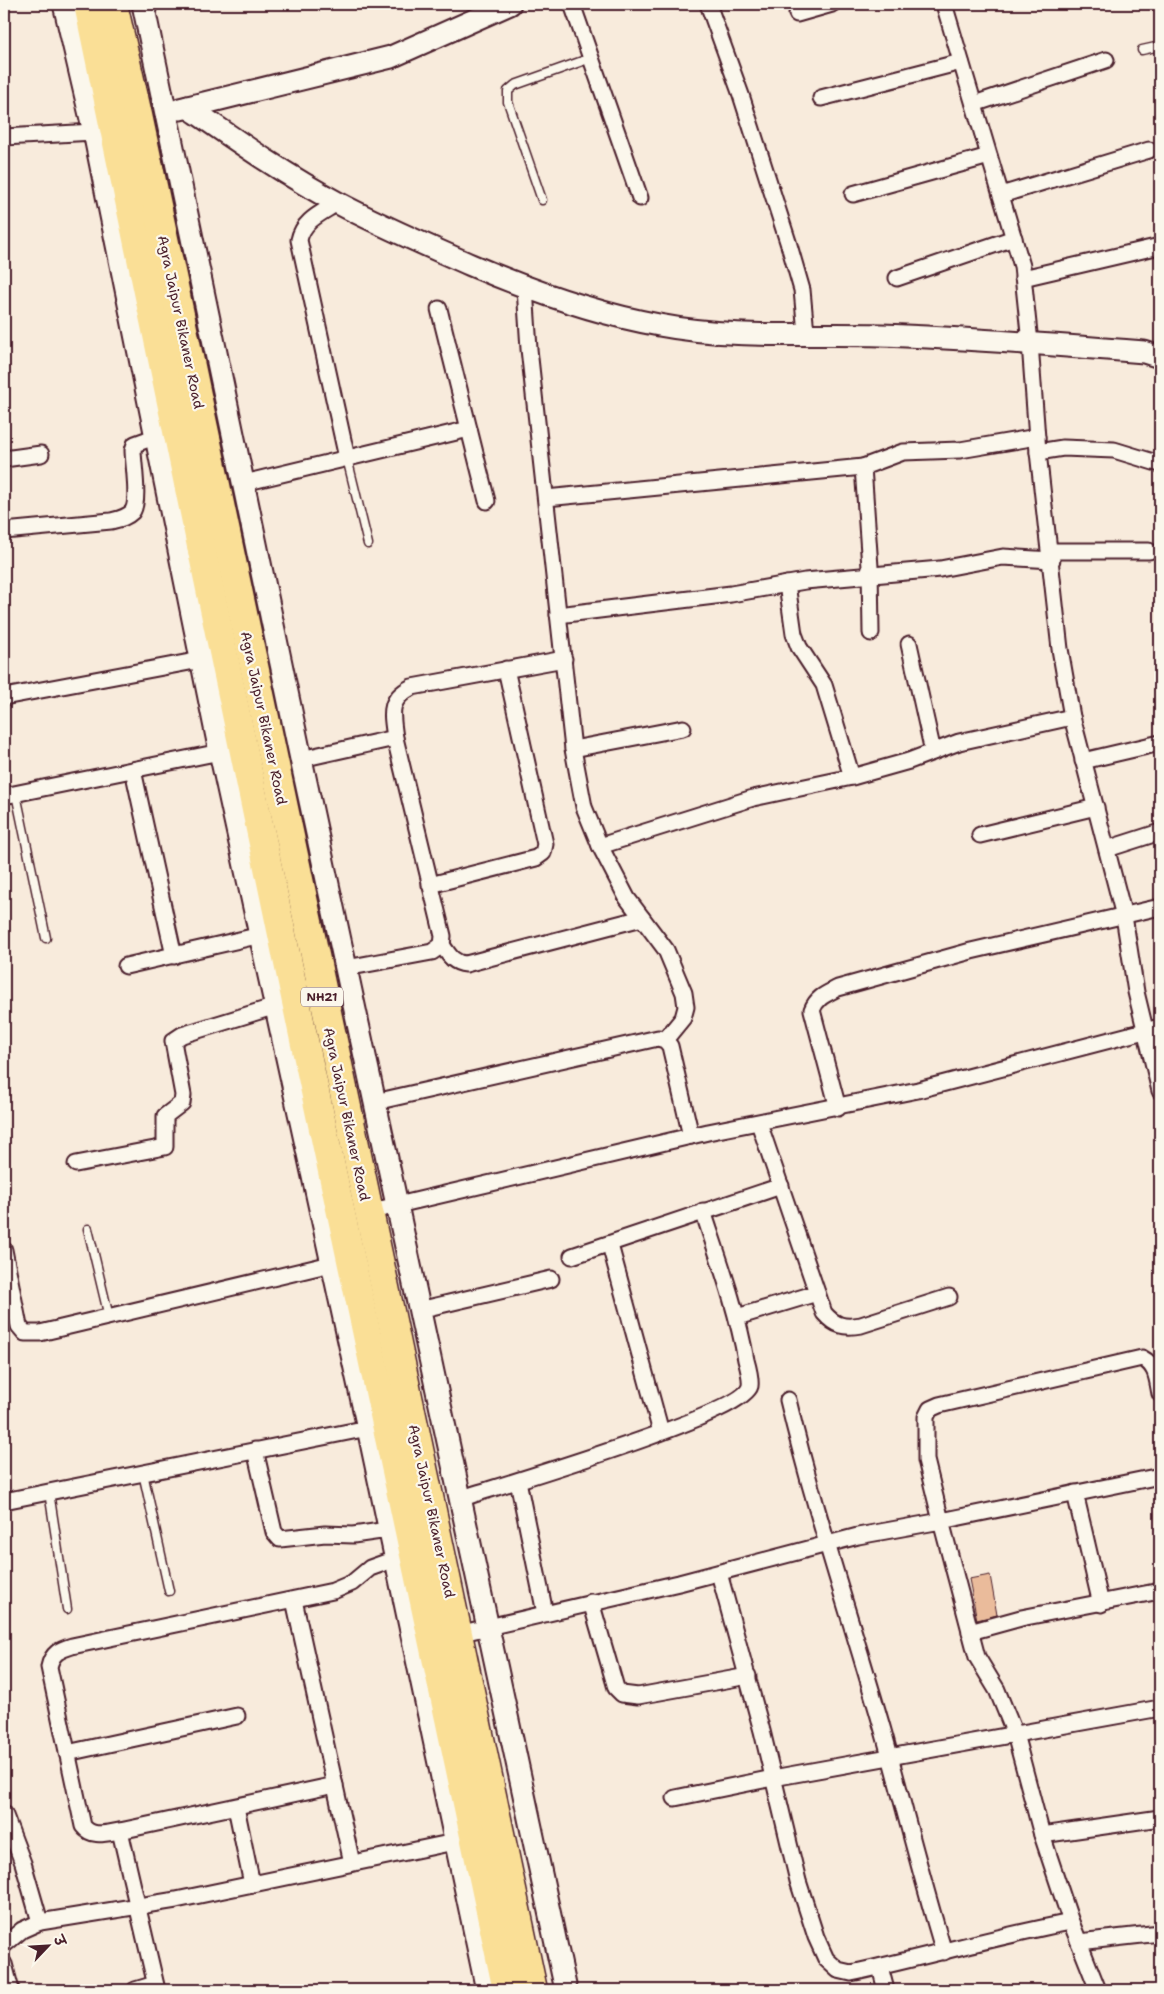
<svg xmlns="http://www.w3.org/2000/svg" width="1164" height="1994" viewBox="0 0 1164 1994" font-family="'Shantell Sans','Playpen Sans Deva',sans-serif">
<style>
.building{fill:#eabb9b;stroke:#4a1f2b}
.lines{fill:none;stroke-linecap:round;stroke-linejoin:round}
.lane-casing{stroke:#4a1f2b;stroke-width:11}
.street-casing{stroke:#4a1f2b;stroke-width:19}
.secondary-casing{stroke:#4a1f2b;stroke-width:25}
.highway-casing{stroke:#4a1f2b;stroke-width:31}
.lane{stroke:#fbf7ec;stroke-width:8}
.street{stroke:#fbf7ec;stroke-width:15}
.secondary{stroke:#fbf7ec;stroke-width:21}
.highway{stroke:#fadf96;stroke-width:28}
.labels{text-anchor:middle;stroke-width:4.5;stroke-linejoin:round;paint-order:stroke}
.shield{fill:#fbf7ec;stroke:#7f6065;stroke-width:1}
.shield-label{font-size:12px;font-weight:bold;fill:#4a1f2b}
.street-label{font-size:14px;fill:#4a1f2b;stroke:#fbf7ec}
</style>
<rect width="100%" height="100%" fill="#f8ebdc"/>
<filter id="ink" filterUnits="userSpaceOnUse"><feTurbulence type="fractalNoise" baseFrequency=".02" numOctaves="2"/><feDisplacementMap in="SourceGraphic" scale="10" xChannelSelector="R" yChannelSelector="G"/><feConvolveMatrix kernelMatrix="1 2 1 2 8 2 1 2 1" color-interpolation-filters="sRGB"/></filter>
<g filter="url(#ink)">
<polygon class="building" points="990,1575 997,1615 977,1620 969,1579"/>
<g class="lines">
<defs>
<g id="lane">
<polyline points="1142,50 1160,46"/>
<polyline points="542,200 508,102 508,91 515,85 591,58"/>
<polyline points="347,458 368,544"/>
<polyline points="16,794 46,938"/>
<polyline points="88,1229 109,1317"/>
<polyline points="143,1473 169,1591"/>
<polyline points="49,1492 67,1609"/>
</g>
<g id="street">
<polyline points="572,4 640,198"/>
<polyline points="708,4 741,95 789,245 802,290 806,333"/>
<polyline points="944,4 1022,266 1030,343 1038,452 1060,649 1072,717 1124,916 1136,992 1160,1091"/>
<polyline points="797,14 832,4"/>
<polyline points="821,98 961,62"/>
<polyline points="974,104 1106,60"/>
<polyline points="4,137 94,132"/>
<polyline points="853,194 989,156"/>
<polyline points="1001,195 1149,150"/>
<path d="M337 203C322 213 303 220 299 240L347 458"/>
<polyline points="897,278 1014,238"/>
<polyline points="1023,278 1160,246"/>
<polyline points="525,288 529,349 573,749 584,807 600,846 753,798 852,777 909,761 959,742 1072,717"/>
<polyline points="439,309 487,501"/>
<polyline points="1038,452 1063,448 1114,450 1160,464"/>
<polyline points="4,459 41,454"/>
<polyline points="244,483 469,429"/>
<polyline points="546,498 863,467"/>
<path d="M4 531 111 521C119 519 126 518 132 512 140 502 133 463 133 450L135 444 157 436"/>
<polyline points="1051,551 1149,551"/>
<polyline points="787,584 794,634 799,647 824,685 852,777"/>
<polyline points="558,615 731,594 805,581 940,569 1003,557 1052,560"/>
<polyline points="871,633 870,567 863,467 903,452 960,450 1037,437"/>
<polyline points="909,644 933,752"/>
<polyline points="4,697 211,658"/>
<polyline points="573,749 683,728"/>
<polyline points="301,759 395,738"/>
<polyline points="1083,761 1160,743"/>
<polyline points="133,770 174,956"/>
<polyline points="4,796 220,752"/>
<polyline points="980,835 1096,807"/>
<polyline points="600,846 627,898 666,950 684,993 686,1007 683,1018 665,1040"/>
<polyline points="1107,849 1160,832"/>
<polyline points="430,885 536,858 543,853 545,844 506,669"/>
<path d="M442 945C449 955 453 963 466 964L642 918"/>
<polyline points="126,966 261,935"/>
<path d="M346 968 432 952 442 945 443 936 395 738C392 714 387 700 412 687L564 659"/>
<polyline points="375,1102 658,1038 665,1040 670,1046 691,1136"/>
<path d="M838 1108 812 1010C817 997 826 994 838 988L971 951 1160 907"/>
<path d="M759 1123 824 1313C835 1326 844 1328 861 1325L949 1297"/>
<polyline points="76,1164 165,1147 165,1116 182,1103 183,1095 173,1041 182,1035 276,1006"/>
<polyline points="368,1212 708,1132 918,1090 1160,1027"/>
<polyline points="610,1245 661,1432"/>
<polyline points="4,1250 19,1326 25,1333 40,1333 331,1264"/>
<polyline points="572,1256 781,1186"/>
<polyline points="419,1310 551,1279"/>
<polyline points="737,1317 817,1293"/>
<path d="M1160 1394C1157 1379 1157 1366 1142 1358L939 1405 930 1409 926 1417V1460L941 1521 1160 1476"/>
<path d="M788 1400C815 1513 852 1622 884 1734 904 1807 922 1880 944 1952"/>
<polyline points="255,1450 274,1532 280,1539 325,1534 353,1535 388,1530"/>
<polyline points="518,1481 545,1613"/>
<polyline points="1075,1493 1101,1604"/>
<path d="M459 1499C498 1486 743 1415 750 1386 751 1379 748 1367 746 1360 737 1309 719 1260 703 1211"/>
<polyline points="4,1501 368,1428"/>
<path d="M719 1573 762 1731 798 1881 816 1937 826 1959 838 1970 851 1973C925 1957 997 1936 1071 1922"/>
<polyline points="294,1600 352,1863"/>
<polyline points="591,1602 616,1688 622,1694 638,1696 748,1676"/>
<polyline points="970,1632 1021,1618 1160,1591"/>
<polyline points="458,1634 679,1583 858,1536 941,1521 977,1657 997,1690 1015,1734 1042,1835 1071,1922 1098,1990"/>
<polyline points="67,1753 237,1716"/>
<path d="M335 1785 120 1831C106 1833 92 1838 83 1826L49 1667C52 1653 59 1650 72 1646L333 1591 352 1583 370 1568 395 1559"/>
<polyline points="675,1798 773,1778 1160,1708"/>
<polyline points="236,1807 252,1884"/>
<polyline points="4,1813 23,1863 40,1922"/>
<polyline points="120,1831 157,1990"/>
<polyline points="1042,1835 1160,1818"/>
<polyline points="1079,1942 1160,1933"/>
<polyline points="4,1945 22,1930 40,1922 176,1900 464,1840"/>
<polyline points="4,1964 11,1990"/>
<polyline points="880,1967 886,1990"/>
<polyline points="135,1990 155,1984"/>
</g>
<g id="secondary">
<polyline points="64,4 94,132 220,752 368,1428 487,1990"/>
<polyline points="143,4 301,759 566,1990"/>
<path d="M188 107C237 141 285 175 338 203 381 226 426 245 471 265 532 291 593 313 659 325 732 339 807 333 881 335 969 338 1057 345 1144 352L1160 357"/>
<polyline points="180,109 391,57 510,4"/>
</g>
<g id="highway">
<polyline points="88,4 304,1040 507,1990"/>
<polyline points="113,4 138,115 533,1990"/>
</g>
</defs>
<use href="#lane" class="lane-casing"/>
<use href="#street" class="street-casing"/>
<use href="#secondary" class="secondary-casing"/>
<use href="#highway" class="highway-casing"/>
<use href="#lane" class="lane"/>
<use href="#street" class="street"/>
<use href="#secondary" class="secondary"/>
<use href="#highway" class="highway"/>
</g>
</g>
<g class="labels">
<rect class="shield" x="301" y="987.5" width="42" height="19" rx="4"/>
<g class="shield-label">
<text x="322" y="1001">NH21</text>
</g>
<g class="street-label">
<text transform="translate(181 322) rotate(78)" y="5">Agra Jaipur Bikaner Road</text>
<text transform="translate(264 718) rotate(78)" y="5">Agra Jaipur Bikaner Road</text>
<text transform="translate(347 1114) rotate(78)" y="5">Agra Jaipur Bikaner Road</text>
<text transform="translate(432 1511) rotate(78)" y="5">Agra Jaipur Bikaner Road</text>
</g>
</g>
<rect width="1164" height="1994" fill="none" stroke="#fbf7ec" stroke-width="20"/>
<rect x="10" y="10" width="1144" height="1974" fill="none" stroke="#4a1f2b" stroke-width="2" filter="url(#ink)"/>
<g transform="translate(48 1946) rotate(65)" stroke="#fbf7ec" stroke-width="4" paint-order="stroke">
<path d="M0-4L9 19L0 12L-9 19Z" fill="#4a1f2b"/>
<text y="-8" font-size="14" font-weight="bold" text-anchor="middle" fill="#4a1f2b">उ</text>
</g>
</svg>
